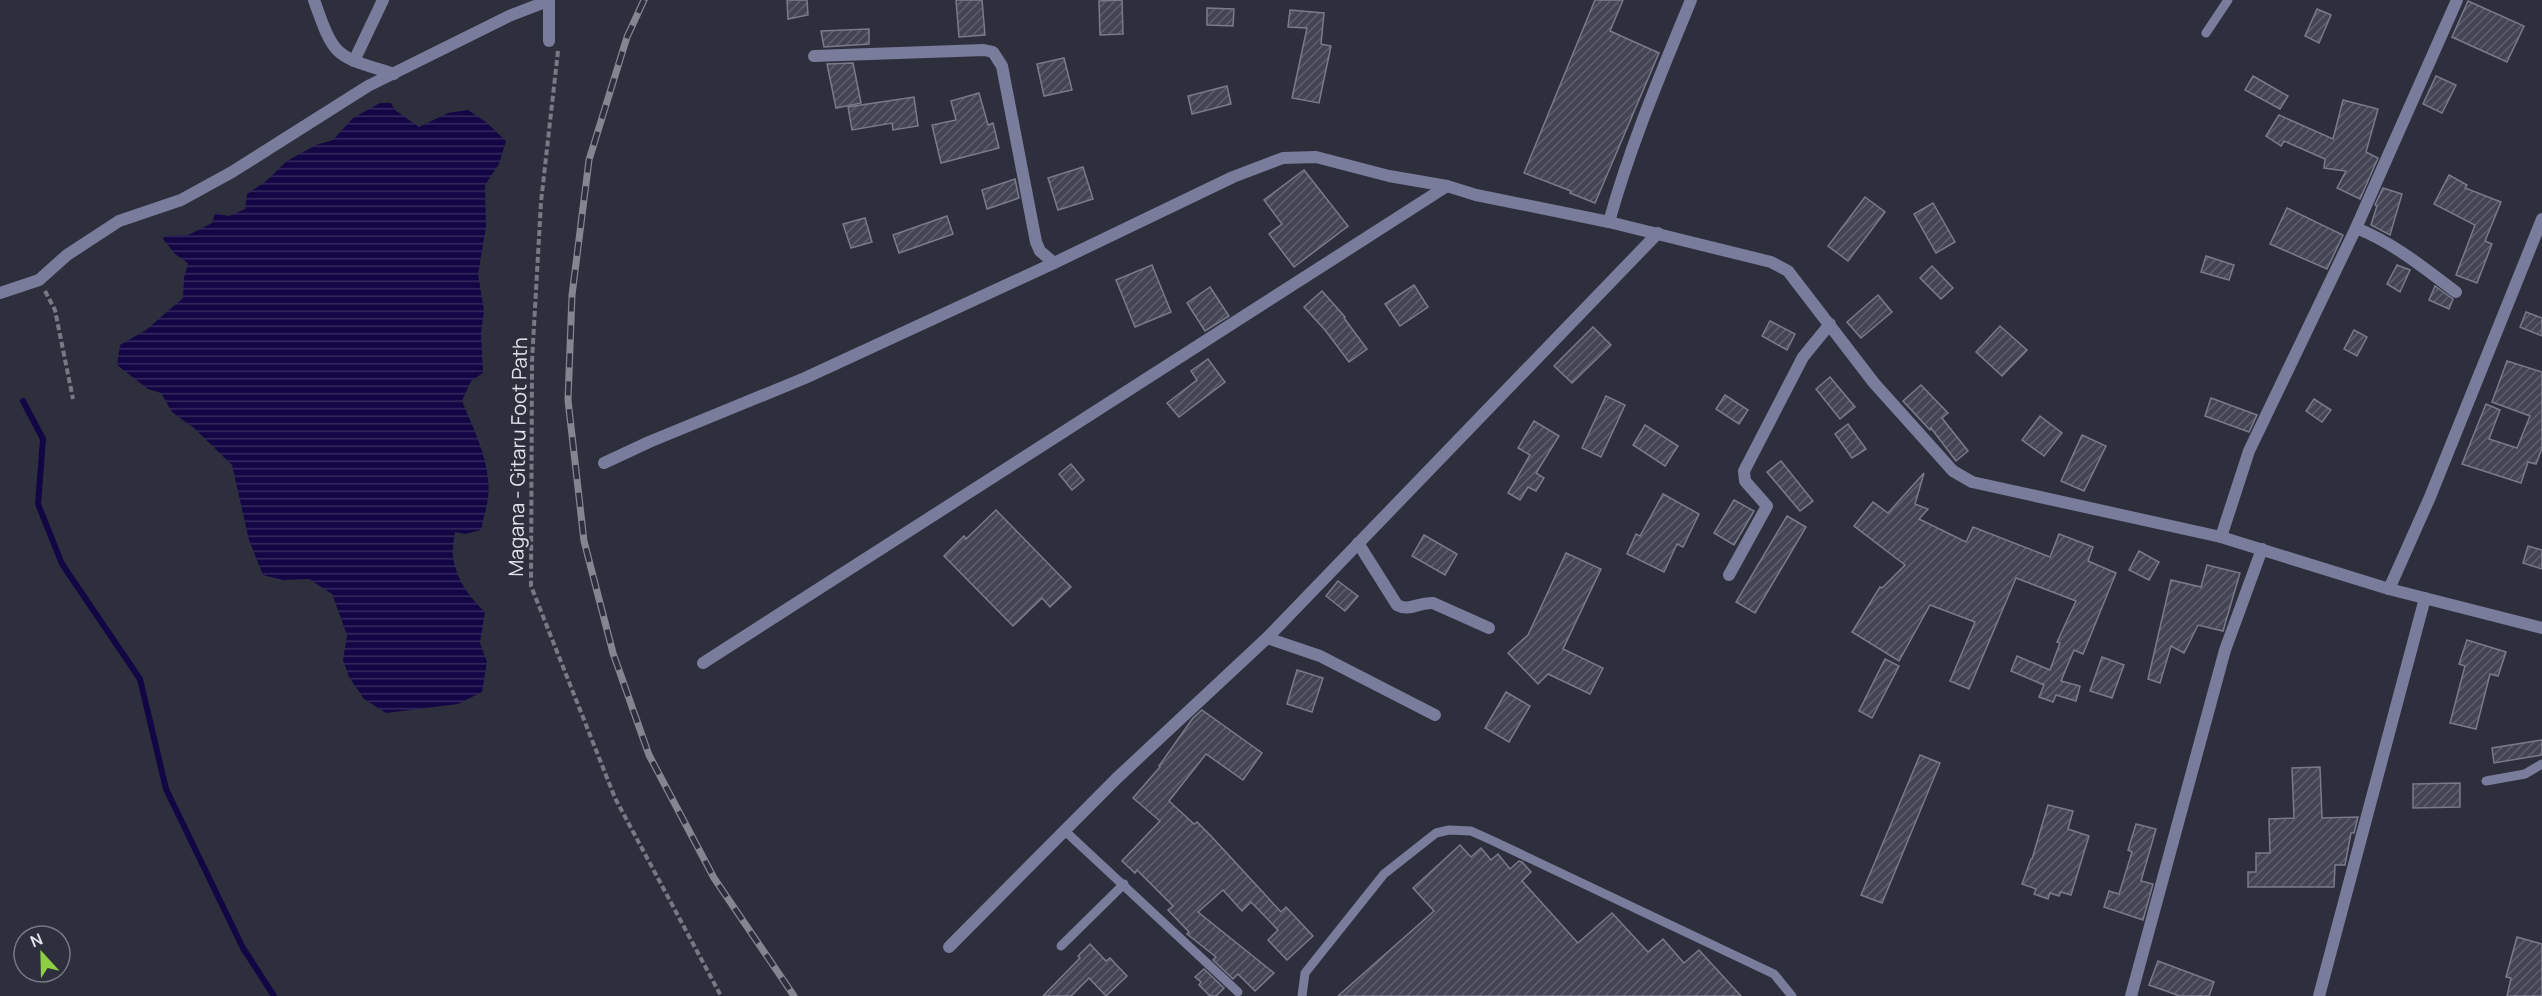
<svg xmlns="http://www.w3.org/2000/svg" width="2542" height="996" viewBox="0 0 2542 996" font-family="Manrope,sans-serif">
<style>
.water{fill:url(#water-rules)}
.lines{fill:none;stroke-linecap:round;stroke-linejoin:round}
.stream{stroke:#130644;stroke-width:6}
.building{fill:url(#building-hatch);stroke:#797b8c;stroke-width:1.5}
.path{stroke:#787985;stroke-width:4;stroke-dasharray:6 3;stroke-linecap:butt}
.service{stroke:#797c9b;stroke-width:9}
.minor{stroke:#797c9b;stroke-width:12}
.rail-casing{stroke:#848591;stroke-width:7}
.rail{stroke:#2e2f3d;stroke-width:4.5;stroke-dasharray:14;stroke-linecap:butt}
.labels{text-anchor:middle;stroke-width:4.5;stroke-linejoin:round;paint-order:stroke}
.street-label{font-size:20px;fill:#e1e2ec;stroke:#2e2f3d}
</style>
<defs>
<pattern id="water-rules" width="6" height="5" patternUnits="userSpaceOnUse" patternTransform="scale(1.5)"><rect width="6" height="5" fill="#130644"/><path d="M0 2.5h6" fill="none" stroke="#352a5f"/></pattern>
<pattern id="building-hatch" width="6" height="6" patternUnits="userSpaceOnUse" patternTransform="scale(1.5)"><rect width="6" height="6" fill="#444554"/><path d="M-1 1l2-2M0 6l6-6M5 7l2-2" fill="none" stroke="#5f606d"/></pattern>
</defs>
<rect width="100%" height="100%" fill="#2e2f3d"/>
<path class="water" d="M380 103H391L395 110 419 127 448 113 468 110 486 122 506 141 499 164 485 185 486 227 478 274 484 311 481 333 483 373 471 381 462 401C474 430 492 465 488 497 487 508 483 519 481 530L465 534 455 532C454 540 452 550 453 557 456 579 470 598 485 612L480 643 487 662 482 692 458 704 386 713 364 699 349 677 343 660 347 635 332 594 309 579 283 580 263 575 249 540 232 465 195 429 172 412 161 393 148 389 117 365 120 345 146 330 183 298 184 278 188 263 175 254 163 239 164 236 188 235 212 223 215 213 229 216 245 209 247 194 266 181 287 161 316 145 333 140 353 118Z"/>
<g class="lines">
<polyline class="stream" points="23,401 43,439 38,504 62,564 140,679 166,789 243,948 274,996"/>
</g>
<g class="building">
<polygon points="787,0 807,0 808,15 788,19"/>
<polygon points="956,0 982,0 985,35 959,37"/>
<polygon points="1122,0 1123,34 1100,35 1099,1"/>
<polygon points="1595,0 1623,0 1610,31 1659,53 1595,203 1570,193 1571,191 1524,173"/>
<polygon points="2468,1 2524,26 2507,62 2452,37"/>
<polygon points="1207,8 1234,9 1233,26 1207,25"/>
<polygon points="2317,9 2331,15 2319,43 2305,36"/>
<polygon points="1290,10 1324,13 1321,44 1331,46 1319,103 1292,98 1307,28 1288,27"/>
<polygon points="869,29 869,44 824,47 821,31"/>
<polygon points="1064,58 1072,90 1044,96 1037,64"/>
<polygon points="853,63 861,103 836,108 827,64"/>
<polygon points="2253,76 2288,96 2280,109 2245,90"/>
<polygon points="2436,76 2456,85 2442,113 2423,104"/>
<polygon points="1227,86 1231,104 1192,114 1188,96"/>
<polygon points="979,93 988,125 993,123 999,148 941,163 932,125 956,120 951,101"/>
<polygon points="914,97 918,126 893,130 892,123 852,130 848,107"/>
<polygon points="2343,100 2378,109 2366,152 2378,158 2360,199 2337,188 2346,171 2324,168 2325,159 2284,141 2281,146 2266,136 2279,115 2333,139"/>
<polygon points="1083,167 1093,199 1058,210 1048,178"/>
<polygon points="1304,170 1348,226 1294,267 1269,234 1282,224 1264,200"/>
<polygon points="2449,175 2467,185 2465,188 2501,202 2485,241 2492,244 2477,283 2456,275 2475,225 2434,204"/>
<polygon points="1015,179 1019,198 987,209 982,190"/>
<polygon points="2383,188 2402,194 2390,235 2371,225 2377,206 2375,205"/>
<polygon points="1865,197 1885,212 1848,261 1828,246"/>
<polygon points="1933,203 1955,242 1936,253 1914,214"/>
<polygon points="2287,208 2343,235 2327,269 2270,244"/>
<polygon points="947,216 953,234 899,253 893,235"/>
<polygon points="865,218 872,242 851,248 843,224"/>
<polygon points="2206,256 2234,265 2229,280 2201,272"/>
<polygon points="1152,265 1171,312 1135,327 1116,280"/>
<polygon points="2397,265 2410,270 2400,292 2387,284"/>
<polygon points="1932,266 1953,288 1941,299 1920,278"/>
<polygon points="1414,285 1428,307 1400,326 1385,304"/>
<polygon points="2435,286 2453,299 2449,309 2429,300"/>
<polygon points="1210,287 1229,316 1205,331 1187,303"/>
<polygon points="1322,291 1345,317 1344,318 1367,349 1349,362 1325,330 1304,307"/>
<polygon points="1878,295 1892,312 1861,338 1847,322"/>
<polygon points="2526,312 2542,318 2542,336 2520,327"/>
<polygon points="1770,321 1795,334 1787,350 1762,336"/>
<polygon points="2000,326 2027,350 2002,376 1976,352"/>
<polygon points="1593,327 1611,345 1572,383 1554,366"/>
<polygon points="2354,330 2367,337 2357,356 2344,349"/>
<polygon points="1208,359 1225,382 1179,417 1167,403 1197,380 1191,371"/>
<polygon points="2507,361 2542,372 2542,448 2536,464 2528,462 2521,483 2462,464 2486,404 2500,410 2489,439 2517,448 2530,416 2492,402"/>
<polygon points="1830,377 1855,407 1840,419 1816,389"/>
<polygon points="1921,385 1948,413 1942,418 1968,451 1956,461 1931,428 1930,430 1903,401"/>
<polygon points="1725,395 1748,410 1739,424 1716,409"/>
<polygon points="1606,396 1625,405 1601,457 1582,448"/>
<polygon points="2211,398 2257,415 2249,432 2205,416"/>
<polygon points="2314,399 2331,410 2322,422 2306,411"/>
<polygon points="2040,416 2062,433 2044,456 2022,440"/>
<polygon points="1534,421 1559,436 1536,473 1544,478 1536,491 1528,487 1520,500 1508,493 1530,455 1518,448"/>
<polygon points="1848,424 1866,449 1852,458 1835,434"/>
<polygon points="1645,425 1678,446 1665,466 1633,445"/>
<polygon points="2082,435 2106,446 2084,491 2061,481"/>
<polygon points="1781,461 1813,501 1800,511 1767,472"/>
<polygon points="1071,464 1084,480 1072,490 1059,474"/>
<polygon points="1924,473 1915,504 1928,509 1919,519 1966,542 1973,527 2050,557 2059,534 2093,547 2088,561 2116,573 2083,654 2074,650 2061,681 2080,686 2076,701 2056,695 2053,702 2039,697 2044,685 2011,671 2017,656 2050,670 2060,643 2057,642 2076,601 2016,578 1969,689 1950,681 1975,622 1930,605 1899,661 1852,632 1880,587 1882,588 1905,565 1854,526 1873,502 1888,513"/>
<polygon points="1663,494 1699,514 1683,547 1677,544 1664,572 1627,554 1636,534 1640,536"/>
<polygon points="1734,500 1754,511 1734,545 1714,533"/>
<polygon points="996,510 1071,587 1050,607 1042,598 1013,626 944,556 964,536 966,539"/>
<polygon points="1787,516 1806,527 1755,613 1736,602"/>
<polygon points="1424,535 1457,554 1445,575 1412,556"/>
<polygon points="2528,546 2542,550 2542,569 2523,563"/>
<polygon points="2139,551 2159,562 2149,580 2129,570"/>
<polygon points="1566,553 1601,569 1563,649 1603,668 1590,694 1548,674 1538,684 1508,653 1528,635"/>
<polygon points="2207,565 2240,573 2223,631 2198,625 2184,653 2171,646 2160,683 2148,679 2171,580 2201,587"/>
<polygon points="1338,581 1358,596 1345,611 1326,596"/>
<polygon points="2467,640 2506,652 2498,676 2490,674 2476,729 2450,723 2465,666 2459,664"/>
<polygon points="2102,657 2124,665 2112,698 2090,691"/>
<polygon points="1885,659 1899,666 1872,718 1859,711"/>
<polygon points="1297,670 1323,678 1312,712 1287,704"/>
<polygon points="1506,692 1530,706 1509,742 1485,728"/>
<polygon points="1202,710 1262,753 1243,780 1206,754 1169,801 1194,824 1197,822 1211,836 1281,912 1286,907 1313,936 1287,960 1268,940 1278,930 1251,902 1242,911 1223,890 1198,912 1274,973 1255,991 1238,974 1233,979 1213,960 1216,957 1187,934 1189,932 1168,910 1173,906 1137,870 1135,873 1122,861 1160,821 1133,798 1160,767 1159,766 1193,718"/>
<polygon points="2542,740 2542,755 2494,763 2492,748"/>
<polygon points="1920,755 1940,763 1882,903 1861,895"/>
<polygon points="2320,767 2322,818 2358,817 2354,833 2351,833 2345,865 2335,865 2334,887 2248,887 2248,872 2256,872 2256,853 2270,853 2269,819 2294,818 2292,768"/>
<polygon points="2460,783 2460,807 2413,808 2413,784"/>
<polygon points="2048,805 2073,811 2068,829 2089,836 2071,895 2061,892 2059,896 2050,893 2048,899 2034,894 2036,889 2022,884 2031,859 2032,859"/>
<polygon points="2136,824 2156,829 2141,881 2153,884 2143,920 2104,907 2109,891 2119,894 2132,852 2128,850"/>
<polygon points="1460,845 1471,857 1481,848 1491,860 1498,854 1510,869 1519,861 1522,862 1531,872 1522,881 1578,943 1612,913 1648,952 1663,939 1684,963 1699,950 1741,996 1338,996 1434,911 1413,888"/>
<polygon points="2517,937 2542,944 2542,996 2507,996 2511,978 2506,977"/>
<polygon points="1090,944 1106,961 1110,958 1127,976 1106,996 1089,978 1071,996 1043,996 1080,958 1078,956"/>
<polygon points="2158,961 2214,982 2209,996 2180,996 2149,985"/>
<polygon points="1204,969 1224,988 1216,996 1210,996 1199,985 1201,982 1195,977"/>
</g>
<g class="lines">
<g class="path">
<polyline points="558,51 541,202 532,361 531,586 615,798 721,996"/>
<polyline points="45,291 55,310 73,399"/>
</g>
<g class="service">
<polyline points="2206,33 2228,0"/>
<polyline points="2486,781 2525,774 2542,764"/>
<polyline points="1065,831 1238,992"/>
<polyline points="1061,946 1124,884"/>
<polyline points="1302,996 1305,973 1384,874 1436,833 1449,830 1471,831 1491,840 1774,974 1792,996"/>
</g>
<g class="minor">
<path d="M314 0C335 60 335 55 394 74"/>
<polyline points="549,0 549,41"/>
<polyline points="814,56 984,50 993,52 1002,66 1036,242 1040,251 1054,263"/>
<polyline points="354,61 383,0"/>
<path d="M1609 222C1630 146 1661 73 1691 0"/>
<path d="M2356 228C2394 243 2424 268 2456 292"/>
<polyline points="0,293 39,280 67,255 119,221 181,200 232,172 368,86 509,16 548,1"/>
<polyline points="604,463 649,442 805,378 1054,263 1233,177 1283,158 1316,157 1389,176 1447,186 1476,195 1609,222 1771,262 1788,271 1874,383 1953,471 1972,482 2221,537 2389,589 2542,628"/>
<polyline points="2221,537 2249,451 2356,228 2457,0"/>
<path d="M1358 543 1397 605C1409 612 1419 602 1433 603L1489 628"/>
<polyline points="1729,575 1767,506 1745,481 1744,471 1803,357 1830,324"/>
<polyline points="2389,589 2430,497 2542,219"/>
<polyline points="1267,638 1320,656 1435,715"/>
<polyline points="703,663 1447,186"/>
<polyline points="949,947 1117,778 1267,638 1658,233"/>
<polyline points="2131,996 2225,650 2262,549"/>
<polyline points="2319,996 2425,598"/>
</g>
<defs>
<polyline id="rail" points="644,0 627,37 589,160 572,295 568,400 584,541 613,653 649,755 714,878 794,996"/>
</defs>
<use href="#rail" class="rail-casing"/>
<use href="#rail" class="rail"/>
</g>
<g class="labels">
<g class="street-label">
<text transform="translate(518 457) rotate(-89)" y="7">Magana - Gitaru Foot Path</text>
</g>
</g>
<g transform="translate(42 954) rotate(338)"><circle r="28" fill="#2e2f3d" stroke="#767783" stroke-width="1.5"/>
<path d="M0-4.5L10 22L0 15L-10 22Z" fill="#8dce44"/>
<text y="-9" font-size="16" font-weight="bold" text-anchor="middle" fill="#e1e2ec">N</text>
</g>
</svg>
